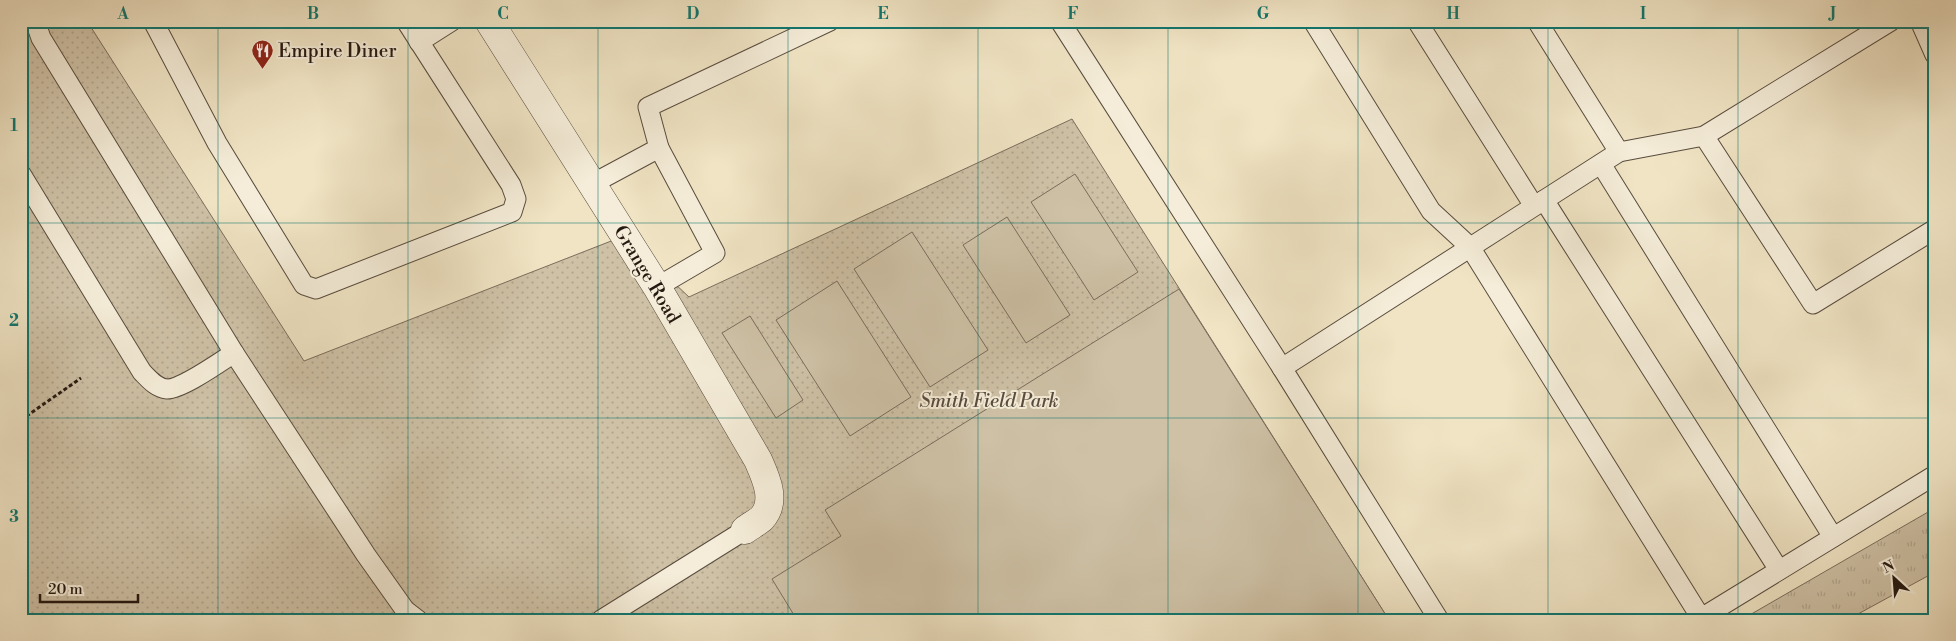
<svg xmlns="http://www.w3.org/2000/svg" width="1956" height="641" viewBox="0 0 1956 641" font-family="'Libre Bodoni',serif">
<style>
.grass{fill:url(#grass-tufts);stroke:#7a6d5c}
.park{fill:url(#park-dots);stroke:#7a6d5c}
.garden{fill:#cec1a6;stroke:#7a6d5c}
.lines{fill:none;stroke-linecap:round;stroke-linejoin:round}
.lane-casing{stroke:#584c3e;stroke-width:21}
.street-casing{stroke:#584c3e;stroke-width:29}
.path{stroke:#261911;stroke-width:3;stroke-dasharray:4 2.5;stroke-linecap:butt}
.lane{stroke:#f5edd9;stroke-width:19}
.street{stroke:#f5edd9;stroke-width:28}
.grid{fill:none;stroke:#0f766e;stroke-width:1;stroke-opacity:0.55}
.labels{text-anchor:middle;stroke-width:4;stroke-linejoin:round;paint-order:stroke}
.poi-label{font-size:19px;fill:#261911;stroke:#f5edd9;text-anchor:start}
.street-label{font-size:19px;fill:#261911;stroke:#f5edd9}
.park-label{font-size:19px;font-style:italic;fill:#584b3e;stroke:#f5edd9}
.neatline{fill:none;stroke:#0f766e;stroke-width:2}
.grid-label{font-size:16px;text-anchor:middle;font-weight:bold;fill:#0f766e}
</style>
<defs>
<pattern id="grass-tufts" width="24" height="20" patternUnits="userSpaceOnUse" patternTransform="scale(1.25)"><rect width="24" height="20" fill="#cec1a6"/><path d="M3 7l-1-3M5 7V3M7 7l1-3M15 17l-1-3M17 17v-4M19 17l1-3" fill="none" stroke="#b1a58e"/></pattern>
<pattern id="park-dots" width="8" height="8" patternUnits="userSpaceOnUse" patternTransform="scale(1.25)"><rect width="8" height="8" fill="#cec1a6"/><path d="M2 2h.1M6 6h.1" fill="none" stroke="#b1a58e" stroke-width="1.8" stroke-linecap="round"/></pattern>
</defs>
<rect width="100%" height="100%" fill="#f0e4c4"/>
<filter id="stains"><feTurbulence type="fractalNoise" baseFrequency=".004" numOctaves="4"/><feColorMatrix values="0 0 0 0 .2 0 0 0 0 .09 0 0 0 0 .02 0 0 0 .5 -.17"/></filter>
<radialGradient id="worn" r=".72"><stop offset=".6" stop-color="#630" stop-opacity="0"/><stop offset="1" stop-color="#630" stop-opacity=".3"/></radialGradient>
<polygon class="grass" points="1935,508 1935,572 1847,620 1741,620"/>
<polygon class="park" points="21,21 87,21 304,361 624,236 689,297 1072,119 1389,620 21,620"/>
<g class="garden">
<polygon points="1075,174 1138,272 1094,300 1031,202"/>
<polygon points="1007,217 1070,315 1026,343 963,245"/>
<polygon points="912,232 988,350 930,387 854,269"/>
<polygon points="837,281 911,397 850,436 776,320"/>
<polygon points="1179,289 1389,620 797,620 772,579 841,536 825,510"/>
<polygon points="750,316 803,400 776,418 722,333"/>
</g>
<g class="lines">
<defs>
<g id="lane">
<polyline points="35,21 41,38 234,353 366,555 405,610 418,620"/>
<polyline points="153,21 217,143 304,285 316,289 512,212 516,199 511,185 406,21"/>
<polyline points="1060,21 1282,368 1439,620"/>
<polyline points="1313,21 1431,211 1470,247 1701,618"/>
<polyline points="1417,21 1534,206"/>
<polyline points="1537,21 1619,152"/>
<polyline points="1920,21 1935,55"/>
<polyline points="419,42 452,21"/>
<polyline points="1704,136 1813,304 1935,229"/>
<polyline points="1601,164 1833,537"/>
<path d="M21 174 142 372C149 379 156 388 167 389 182 389 220 362 234 353"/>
<polyline points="592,184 659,148 648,107 830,21"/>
<polyline points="1544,200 1779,570"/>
<polyline points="657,287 715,253 659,148"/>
<polyline points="1282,368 1619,152 1704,136 1891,21"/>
<polyline points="601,620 745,530"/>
<polyline points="1698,620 1935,475"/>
</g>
<path id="street" d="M489 21 657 287 758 460C766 478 777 501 762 518 758 522 750 526 745 530"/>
</defs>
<use href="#lane" class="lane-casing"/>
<use href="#street" class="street-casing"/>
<polyline class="path" points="21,420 81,378"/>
<use href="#lane" class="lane"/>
<use href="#street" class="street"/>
</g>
<path class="grid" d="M218 21V620M408 21V620M598 21V620M788 21V620M978 21V620M1168 21V620M1358 21V620M1548 21V620M1738 21V620M21 223H1935M21 418H1935"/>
<defs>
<symbol id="restaurant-pin" viewBox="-11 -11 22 30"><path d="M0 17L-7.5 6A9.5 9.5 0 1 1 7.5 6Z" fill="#8f2418" stroke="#f5edd9"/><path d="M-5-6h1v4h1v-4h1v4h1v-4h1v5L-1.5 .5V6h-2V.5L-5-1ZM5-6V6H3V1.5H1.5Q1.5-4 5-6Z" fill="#fff"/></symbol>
</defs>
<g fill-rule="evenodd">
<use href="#restaurant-pin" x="250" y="38" width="25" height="34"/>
</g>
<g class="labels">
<g class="poi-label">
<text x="278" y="57">Empire Diner</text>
</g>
<g class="street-label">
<text transform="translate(648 274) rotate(59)" y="7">Grange Road</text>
</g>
<g class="park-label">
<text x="989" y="407">Smith Field Park</text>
</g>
</g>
<rect width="1956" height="641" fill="none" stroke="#f0e4c4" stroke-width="55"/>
<g transform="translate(1894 578) rotate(334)" stroke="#f5edd9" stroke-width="4" paint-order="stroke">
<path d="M0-4L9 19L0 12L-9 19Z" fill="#261911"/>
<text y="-8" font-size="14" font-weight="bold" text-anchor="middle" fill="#261911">N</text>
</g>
<path d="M40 594v8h98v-8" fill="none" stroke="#261911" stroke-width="2.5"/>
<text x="48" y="594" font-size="15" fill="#261911" stroke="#f5edd9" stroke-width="4" paint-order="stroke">20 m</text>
<rect x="28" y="28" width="1900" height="586" class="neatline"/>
<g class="grid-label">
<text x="123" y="19">A</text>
<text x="313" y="19">B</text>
<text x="503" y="19">C</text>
<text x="693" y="19">D</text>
<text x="883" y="19">E</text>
<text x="1073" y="19">F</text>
<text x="1263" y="19">G</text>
<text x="1453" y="19">H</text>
<text x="1643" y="19">I</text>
<text x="1833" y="19">J</text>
<text x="14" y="131">1</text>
<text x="14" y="326">2</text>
<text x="14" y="522">3</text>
</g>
<rect width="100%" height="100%" filter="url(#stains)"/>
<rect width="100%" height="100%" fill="url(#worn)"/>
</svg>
